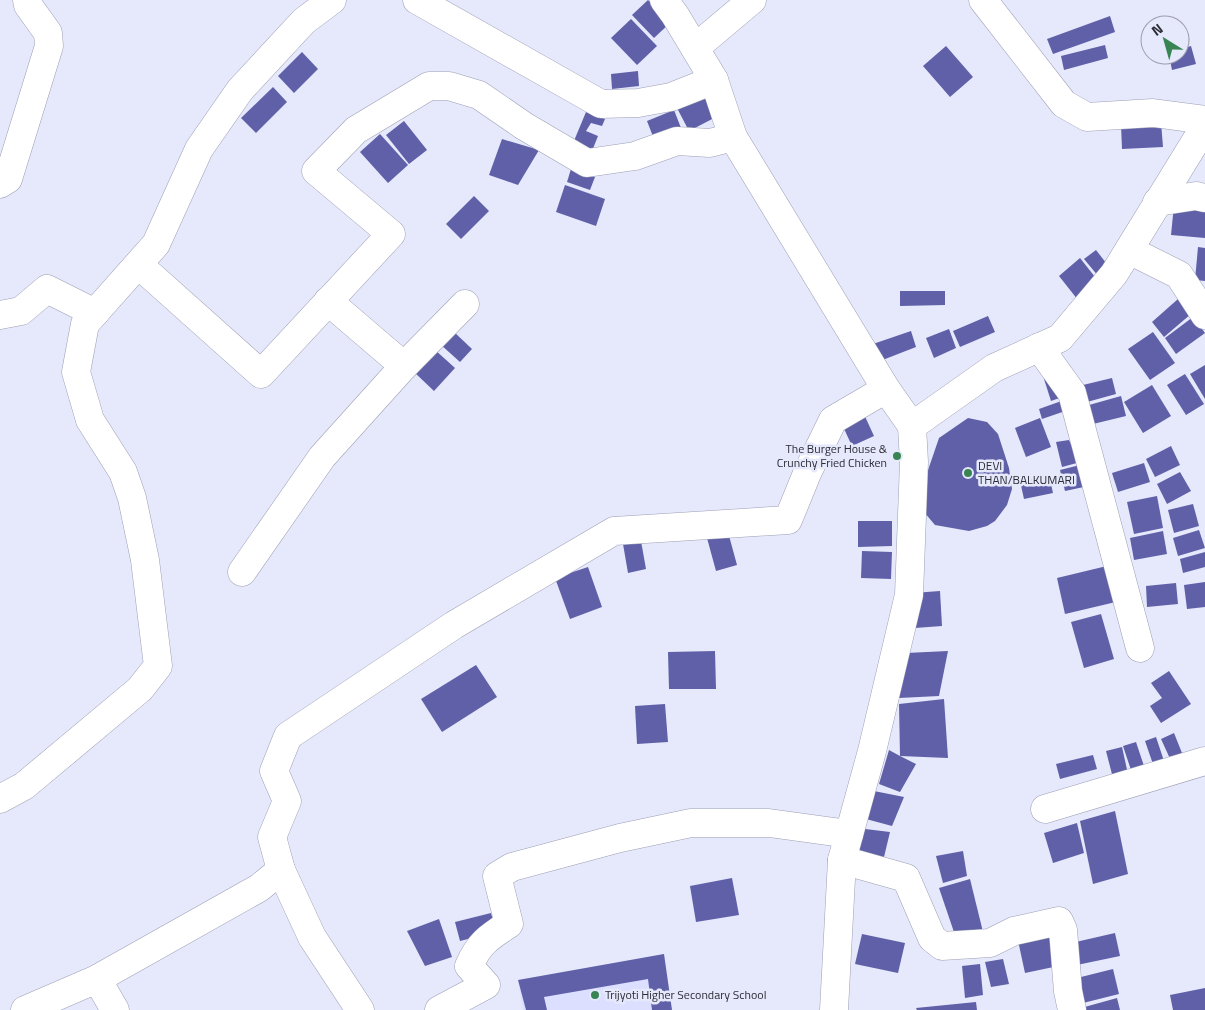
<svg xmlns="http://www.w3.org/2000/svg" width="1205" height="1010" viewBox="0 0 1205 1010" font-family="'Titillium Web',sans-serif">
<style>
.built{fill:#dcdfff}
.building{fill:#5f60a8}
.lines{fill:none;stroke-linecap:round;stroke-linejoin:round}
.minor-casing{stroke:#9d9fb5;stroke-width:29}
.major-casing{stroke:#9d9fb5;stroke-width:29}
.minor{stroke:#fff;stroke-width:28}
.major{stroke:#fff;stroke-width:28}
.poi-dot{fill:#388553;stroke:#e6e8fb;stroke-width:2}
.labels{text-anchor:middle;stroke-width:5;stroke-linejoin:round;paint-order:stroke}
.poi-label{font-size:12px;fill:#2b2c35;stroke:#e6e8fb;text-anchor:start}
</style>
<rect width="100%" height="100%" fill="#e6e8fb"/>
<polygon class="built" points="664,954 672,1010 523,1010 518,980"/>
<g class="building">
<polygon points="648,0 670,23 654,38 632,15"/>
<polygon points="1110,16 1115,32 1053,54 1047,39"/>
<polygon points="631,19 657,46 637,65 611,38"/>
<polygon points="1105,45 1108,58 1064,70 1061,56"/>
<polygon points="946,46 973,77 950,97 923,66"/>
<polygon points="1191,46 1196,64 1172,70 1169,55 1180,55 1180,49"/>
<polygon points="302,52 318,69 294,93 278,76"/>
<polygon points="638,71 639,86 612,89 611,74"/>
<polygon points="273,87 287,102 256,133 241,118"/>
<polygon points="705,92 718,116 689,131 677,108"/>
<polygon points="674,110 681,128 654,139 647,121"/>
<polygon points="586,112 605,119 602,126 591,123 586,131 598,136 590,156 571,148"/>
<polygon points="404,121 427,150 409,164 386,135"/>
<polygon points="1161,122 1163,147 1122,149 1121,125"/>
<polygon points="380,134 408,165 388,183 360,152"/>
<polygon points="502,139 539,150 518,185 489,175"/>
<polygon points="571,169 595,177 590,190 567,182"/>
<polygon points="565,185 605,199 596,226 556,212"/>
<polygon points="474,196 489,211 461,239 446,224"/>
<polygon points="1174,205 1205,208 1205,238 1171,235"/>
<polygon points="1198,247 1205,248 1205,281 1195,280"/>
<polygon points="1096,250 1110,268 1099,277 1084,259"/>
<polygon points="1080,258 1099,282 1078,300 1059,276"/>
<polygon points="900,291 945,291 945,305 900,306"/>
<polygon points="1178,299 1191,314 1164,337 1152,322"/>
<polygon points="988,316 995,332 960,347 953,331"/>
<polygon points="1193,317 1205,333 1176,354 1165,338"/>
<polygon points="949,329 956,348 934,358 926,338"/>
<polygon points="453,331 472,349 460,362 440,344"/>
<polygon points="911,331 916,347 880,361 873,344"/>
<polygon points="1153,332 1175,363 1150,380 1128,349"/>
<polygon points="434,349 455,368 434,391 413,371"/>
<polygon points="1205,365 1205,399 1190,374"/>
<polygon points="1058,374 1065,396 1051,401 1044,379"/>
<polygon points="1185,374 1204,404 1186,415 1167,385"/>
<polygon points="1112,378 1116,394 1087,402 1083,385"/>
<polygon points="1152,385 1171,416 1143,433 1124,402"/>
<polygon points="1121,396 1126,416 1093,424 1089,405"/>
<polygon points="1067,399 1071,409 1042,419 1039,409"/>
<polygon points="862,410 874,436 852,446 840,420"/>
<polygon points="968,418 987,422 998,434 1009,468 1012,489 1007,505 995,521 987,526 969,531 935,525 924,512 925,479 939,438"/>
<polygon points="1040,418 1051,447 1026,457 1015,428"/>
<polygon points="1069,440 1072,447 1083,442 1088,460 1062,467 1056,442"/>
<polygon points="1171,446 1180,465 1155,477 1146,459"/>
<polygon points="1088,463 1093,485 1065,491 1060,470"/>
<polygon points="1144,463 1150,482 1118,492 1112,473"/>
<polygon points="1180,472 1191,491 1167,504 1157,484"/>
<polygon points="1049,475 1053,493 1024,499 1020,481"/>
<polygon points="1157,496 1163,528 1134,534 1127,502"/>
<polygon points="1193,504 1199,526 1174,533 1168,510"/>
<polygon points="858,521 892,521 892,546 858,547"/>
<polygon points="1199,530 1205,548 1178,556 1173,538"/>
<polygon points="1163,531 1167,554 1134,560 1130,538"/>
<polygon points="728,532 737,565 716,571 707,538"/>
<polygon points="641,541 646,569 628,573 623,544"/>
<polygon points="862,551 892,552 891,579 861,578"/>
<polygon points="1205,552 1205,567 1183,573 1180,559"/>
<polygon points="1111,565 1120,601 1065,614 1057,578"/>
<polygon points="588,567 602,607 570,619 555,578"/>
<polygon points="1205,582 1205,607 1187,609 1184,585"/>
<polygon points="1176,583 1178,604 1147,607 1146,586"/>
<polygon points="940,591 942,626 915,628 913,593"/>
<polygon points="1101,614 1114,659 1084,668 1071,622"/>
<polygon points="715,651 716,689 669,689 668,652"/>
<polygon points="948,651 939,696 899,698 906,653"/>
<polygon points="476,665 497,697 442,732 421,699"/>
<polygon points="1169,671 1191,704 1161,723 1150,706 1162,698 1151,683"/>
<polygon points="944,699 948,758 900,756 916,764 900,792 879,784 889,750 900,756 899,704"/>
<polygon points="665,704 668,742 637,744 635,706"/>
<polygon points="1174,733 1184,758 1172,763 1161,739"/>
<polygon points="1156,737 1165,764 1154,767 1145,741"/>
<polygon points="1136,742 1145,769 1132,773 1123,746"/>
<polygon points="1122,747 1128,774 1113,778 1106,751"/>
<polygon points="1093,755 1097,769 1060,779 1056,764"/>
<polygon points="874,791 904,797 892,826 866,819"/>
<polygon points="1115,811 1128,874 1093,884 1080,821"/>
<polygon points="1077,823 1084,853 1053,863 1044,833"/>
<polygon points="857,828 890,832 884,857 854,856"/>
<polygon points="963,851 967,876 943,883 936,856"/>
<polygon points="732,878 739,915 696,922 690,886"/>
<polygon points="970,879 983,932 956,938 939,888"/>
<polygon points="491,913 496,932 460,941 455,922"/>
<polygon points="439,919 452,957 425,966 407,931"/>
<polygon points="1055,927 1063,965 1025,973 1017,936"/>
<polygon points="1115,933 1120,956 1072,966 1067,944"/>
<polygon points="862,934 905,943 898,973 855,964"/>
<polygon points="664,954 672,1010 652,1010 648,979 544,997 547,1010 526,1010 518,980"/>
<polygon points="1003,959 1009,984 991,987 985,962"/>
<polygon points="980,964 983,995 965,998 962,966"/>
<polygon points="1113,969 1119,994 1079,1004 1073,979"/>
<polygon points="1205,988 1205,1010 1173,1010 1170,995"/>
<polygon points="1117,998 1120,1010 1082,1010 1081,1008"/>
<polygon points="976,1002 977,1010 917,1010 916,1008"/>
</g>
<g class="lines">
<defs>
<g id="minor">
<polyline points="417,0 601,104 638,103 671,97 714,80"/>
<polyline points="664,0 675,15 714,80 733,137 886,389 912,426"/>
<polyline points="983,0 1064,104 1087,117 1153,113 1205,120"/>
<polyline points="695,48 752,0"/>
<polyline points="0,184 8,179 49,46 48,33 28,5 27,0"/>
<polyline points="1157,202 1196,196 1205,198"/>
<polyline points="1129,250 1179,275 1205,315"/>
<polyline points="139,265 261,374 391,234 316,171 356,130 429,86 449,86 479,95 524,126 587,163 635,156 677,141 710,143 733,137"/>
<polyline points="328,301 404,366"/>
<polyline points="0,315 21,311 47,289 95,313"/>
<polyline points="1039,347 1072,393 1140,648"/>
<polyline points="242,572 322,457 404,366 465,304"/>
<polyline points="0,799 24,786 140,689 158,666 145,560 132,498 123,472 90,420 76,372 85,324 156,244 199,149 240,90 304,21 332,0"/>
<polyline points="1045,809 1205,761"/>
<polyline points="842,860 906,878 932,938 942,946 990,943 1014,931 1059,921 1063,930 1068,991 1072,1010"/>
<polyline points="281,870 312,937 360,1010"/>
<polyline points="97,979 115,1010"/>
<polyline points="25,1010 97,979 259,888 281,870 272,837 287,801 274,771 288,736 454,625 614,531 788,520 808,471 833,420 886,389"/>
<path d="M439 1010 486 985 469 966C479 943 489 937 509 924L497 876 512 867 620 838 691 823H769L849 834"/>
</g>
<polyline id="major" points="834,1010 842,860 872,751 909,595 914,462 912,426 994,368 1060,338 1114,274 1205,126"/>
</defs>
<use href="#minor" class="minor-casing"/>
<use href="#major" class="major-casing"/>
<use href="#minor" class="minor"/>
<use href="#major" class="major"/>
</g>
<g class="poi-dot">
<circle cx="897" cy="456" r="5"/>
<circle cx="968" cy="473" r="5"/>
<circle cx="595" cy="995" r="5"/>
</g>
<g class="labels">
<g class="poi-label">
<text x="887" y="453" text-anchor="end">The Burger House &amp;<tspan x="887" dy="14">Crunchy Fried Chicken</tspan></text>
<text x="978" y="470">DEVI<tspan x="978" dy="14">THAN/BALKUMARI</tspan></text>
<text x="605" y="999">Trijyoti Higher Secondary School</text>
</g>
</g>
<g transform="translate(1165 40) rotate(323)"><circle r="24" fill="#e6e8fb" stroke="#9b9dac"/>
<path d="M0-4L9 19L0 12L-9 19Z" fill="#388553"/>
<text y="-8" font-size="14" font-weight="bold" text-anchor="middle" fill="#2b2c35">N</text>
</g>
</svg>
